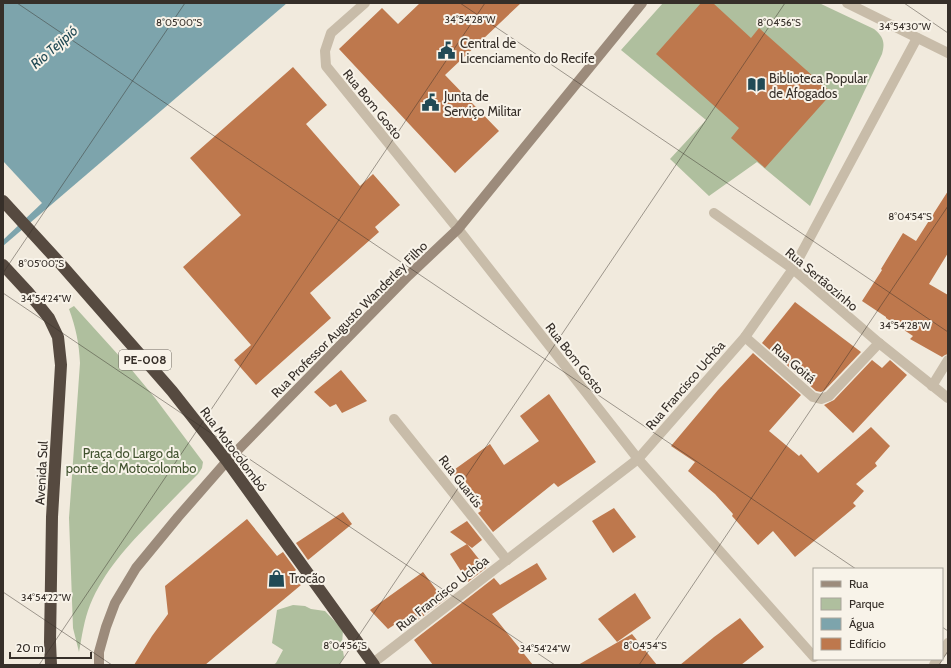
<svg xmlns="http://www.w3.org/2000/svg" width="951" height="668" viewBox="0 0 951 668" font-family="Cabin,sans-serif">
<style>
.green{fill:#afbf9e}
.water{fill:#7da4ac}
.pier{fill:#f1eadd}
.building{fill:#be784d}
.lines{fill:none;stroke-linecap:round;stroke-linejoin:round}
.street{stroke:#c8bca9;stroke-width:10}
.secondary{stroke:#9c8b7b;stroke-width:10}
.highway{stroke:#564a40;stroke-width:12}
.ticks{fill:none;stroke:#362f29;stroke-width:1;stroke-opacity:0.45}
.labels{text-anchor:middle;stroke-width:4;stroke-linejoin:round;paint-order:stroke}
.shield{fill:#f8f3e9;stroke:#706a63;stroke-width:1}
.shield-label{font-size:12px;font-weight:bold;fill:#362f29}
.poi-label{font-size:13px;fill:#362f29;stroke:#f8f3e9;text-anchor:start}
.street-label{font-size:13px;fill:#362f29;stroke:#f8f3e9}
.park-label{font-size:13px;fill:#40522e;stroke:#f8f3e9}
.water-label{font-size:14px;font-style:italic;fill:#214a55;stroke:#f8f3e9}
.ticks-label{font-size:10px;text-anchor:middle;fill:#362f29;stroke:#f8f3e9;stroke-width:4;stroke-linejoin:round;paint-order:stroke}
</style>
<rect width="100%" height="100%" fill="#f1eadd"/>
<g class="green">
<path d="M663 3H819L874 29C884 37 885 43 882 54L810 206 757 162 709 196 670 159 706 120 621 50Z"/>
<path d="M74 306 131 369 155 398 203 462 202 468 198 474C183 489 168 504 153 520 128 545 104 571 90 605 84 620 82 636 79 652L73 628 69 518 80 363C79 343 76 328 69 309Z"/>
<polygon points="293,605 305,606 311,609 325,611 343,630 342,645 344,657 339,665 273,665 276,663 283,650 272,643 277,610"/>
</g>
<polygon class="water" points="3,3 287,3 3,246"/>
<polygon class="pier" points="3,161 42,203 3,240"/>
<g class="building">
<polygon points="420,3 521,3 445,75 499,131 455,173 339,49 382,8 398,24"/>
<polygon points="701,3 713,3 751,38 759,28 832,93 765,168 731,138 739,128 656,54"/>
<polygon points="293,67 327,105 306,124 360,186 373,174 400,205 375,227 379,232 310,293 331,318 256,385 234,360 251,345 183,267 241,215 190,158"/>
<polygon points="948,191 948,253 929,284 948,295 948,354 945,355 942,357 910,339 913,336 886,318 886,317 862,301 882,270 881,269 903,233 916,241"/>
<polygon points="795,302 861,352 825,390 821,392 816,391 762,343"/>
<polygon points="753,353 801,395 769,431 799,456 801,454 818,473 871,427 890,446 875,463 877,466 856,484 864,491 853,503 856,506 795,557 773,531 758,545 732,516 733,514 715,494 688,471 695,462 671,446 718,390"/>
<polygon points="872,360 882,368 890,360 907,375 853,433 824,405 834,400"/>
<polygon points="341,370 367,401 342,413 336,404 330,407 314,392"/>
<polygon points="549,394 596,462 558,487 554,483 493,532 478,513 481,511 477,505 483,501 451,472 490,444 504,465 539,441 520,416"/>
<polygon points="614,508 636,537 613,553 592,521"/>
<polygon points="343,512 352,524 308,560 296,543"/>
<polygon points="247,519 277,556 283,552 296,570 291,574 301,585 205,665 134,665 152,636 168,614 165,586"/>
<polygon points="467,521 482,540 472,548 450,532"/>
<polygon points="467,544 486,568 468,582 450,554"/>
<polygon points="537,563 547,579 492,614 533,665 433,665 414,640 494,578 500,585"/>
<polygon points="423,572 444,600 450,596 406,629 400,621 388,629 370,610"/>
<polygon points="635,593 651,618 617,642 598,619"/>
<polygon points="740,618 764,647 741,665 680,665 714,637"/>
<polygon points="632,634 657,665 578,665"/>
</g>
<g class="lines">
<g class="street">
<polyline points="365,3 331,33 325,51 326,66 458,229 638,459 814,657"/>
<polyline points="847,3 948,53"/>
<polyline points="714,213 793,269 879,343 948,398"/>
<polyline points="745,337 813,397 821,399 829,396 879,343"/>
<polyline points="932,386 948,360"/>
<polyline points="394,419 507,560"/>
<polyline points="942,652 948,643"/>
<polyline points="373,663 638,459 745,337 793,269 917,38"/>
<polyline points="934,665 937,659"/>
</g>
<polyline class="secondary" points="99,665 99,652 106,627 115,603 136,568 178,517 227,461 408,276 458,229 642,3"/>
<g class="highway">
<polyline points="3,201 58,261 172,391 227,461 374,665"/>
<polyline points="3,265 28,292 49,318 58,337 61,365 52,517 50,642 51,665"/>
</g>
</g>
<path class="ticks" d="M17 3 856 569M460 3 948 332M904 3 948 33M3 273 185 3M3 293 555 665M3 592 112 665M942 627 948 631M39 665 485 3M339 665 785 3M639 665 948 206M939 665 948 651"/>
<defs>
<symbol id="civic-bare" viewBox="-9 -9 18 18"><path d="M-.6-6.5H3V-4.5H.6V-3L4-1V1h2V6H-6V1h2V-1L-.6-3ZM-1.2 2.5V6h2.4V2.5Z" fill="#214a55" stroke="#f8f3e9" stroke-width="2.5" paint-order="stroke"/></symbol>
<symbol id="library-bare" viewBox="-9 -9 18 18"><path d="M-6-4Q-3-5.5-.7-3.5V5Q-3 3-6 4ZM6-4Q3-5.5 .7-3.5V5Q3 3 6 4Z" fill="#214a55" stroke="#f8f3e9" stroke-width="2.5" paint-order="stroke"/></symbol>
<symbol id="shop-bare" viewBox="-9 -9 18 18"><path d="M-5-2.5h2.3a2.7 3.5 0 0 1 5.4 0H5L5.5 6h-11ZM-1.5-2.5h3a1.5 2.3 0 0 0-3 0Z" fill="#214a55" stroke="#f8f3e9" stroke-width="2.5" paint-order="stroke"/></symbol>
</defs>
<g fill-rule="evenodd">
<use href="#civic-bare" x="434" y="38" width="25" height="25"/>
<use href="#library-bare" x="744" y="72" width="25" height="25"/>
<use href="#civic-bare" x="418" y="90" width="25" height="25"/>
<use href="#shop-bare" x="264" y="566" width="25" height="25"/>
</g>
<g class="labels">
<rect class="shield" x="119" y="350" width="52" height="20" rx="3"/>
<g class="shield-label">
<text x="145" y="364">PE-008</text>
</g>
<g class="poi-label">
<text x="460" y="48">Central de<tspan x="460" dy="15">Licenciamento do Recife</tspan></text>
<text x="769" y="83">Biblioteca Popular<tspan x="769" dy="15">de Afogados</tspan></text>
<text x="444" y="101">Junta de<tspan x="444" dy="15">Serviço Militar</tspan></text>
<text x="289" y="583">Trocão</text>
</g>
<g class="street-label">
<text transform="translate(373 104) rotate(51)" y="5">Rua Bom Gosto</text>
<text transform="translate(822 279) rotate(40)" y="5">Rua Sertãozinho</text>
<text transform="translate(349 319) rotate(-45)" y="5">Rua Professor Augusto Wanderley Filho</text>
<text transform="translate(575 358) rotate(52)" y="5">Rua Bom Gosto</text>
<text transform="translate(794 363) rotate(41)" y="5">Rua Goitá</text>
<text transform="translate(685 385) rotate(-49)" y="5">Rua Francisco Uchôa</text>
<text transform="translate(234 449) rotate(53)" y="5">Rua Motocolombó</text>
<text transform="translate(41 473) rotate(-87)" y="5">Avenida Sul</text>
<text transform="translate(461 481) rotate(52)" y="5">Rua Guarús</text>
<text transform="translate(442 593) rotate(-38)" y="5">Rua Francisco Uchôa</text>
</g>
<g class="park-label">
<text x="131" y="458">Praça do Largo da<tspan x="131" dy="15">ponte do Motocolombo</tspan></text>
</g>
<g class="water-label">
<text transform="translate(54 47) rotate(-41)" y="5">Rio Tejipió</text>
</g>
</g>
<g class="ticks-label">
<text x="470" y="23">34°54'28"W</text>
<text x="179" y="26">8°05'00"S</text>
<text x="779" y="26">8°04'56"S</text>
<text x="905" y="30">34°54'30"W</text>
<text x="910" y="220">8°04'54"S</text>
<text x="41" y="267">8°05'00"S</text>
<text x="46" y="302">34°54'24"W</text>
<text x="905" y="329">34°54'28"W</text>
<text x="46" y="601">34°54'22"W</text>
<text x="345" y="649">8°04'56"S</text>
<text x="645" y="649">8°04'54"S</text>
<text x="545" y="652">34°54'24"W</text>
</g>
<rect width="951" height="668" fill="none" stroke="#362f29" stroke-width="8"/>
<rect x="813" y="568" width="130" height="92" fill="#f8f3e9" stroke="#aaa59c"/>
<rect x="821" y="581" width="20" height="6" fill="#9c8b7b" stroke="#aaa59c"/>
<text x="849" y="588" font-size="12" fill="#362f29">Rua</text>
<rect x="821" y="598" width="20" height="12" fill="#afbf9e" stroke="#aaa59c"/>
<text x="849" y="608" font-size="12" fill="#362f29">Parque</text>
<rect x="821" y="618" width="20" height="12" fill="#7da4ac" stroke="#aaa59c"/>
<text x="849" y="628" font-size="12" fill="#362f29">Água</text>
<rect x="821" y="638" width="20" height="12" fill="#be784d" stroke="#aaa59c"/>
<text x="849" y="648" font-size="12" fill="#362f29">Edifício</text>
<path d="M10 652v6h81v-6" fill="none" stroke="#362f29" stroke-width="2"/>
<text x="16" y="652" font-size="12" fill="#362f29" stroke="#f8f3e9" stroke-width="3" paint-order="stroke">20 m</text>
</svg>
